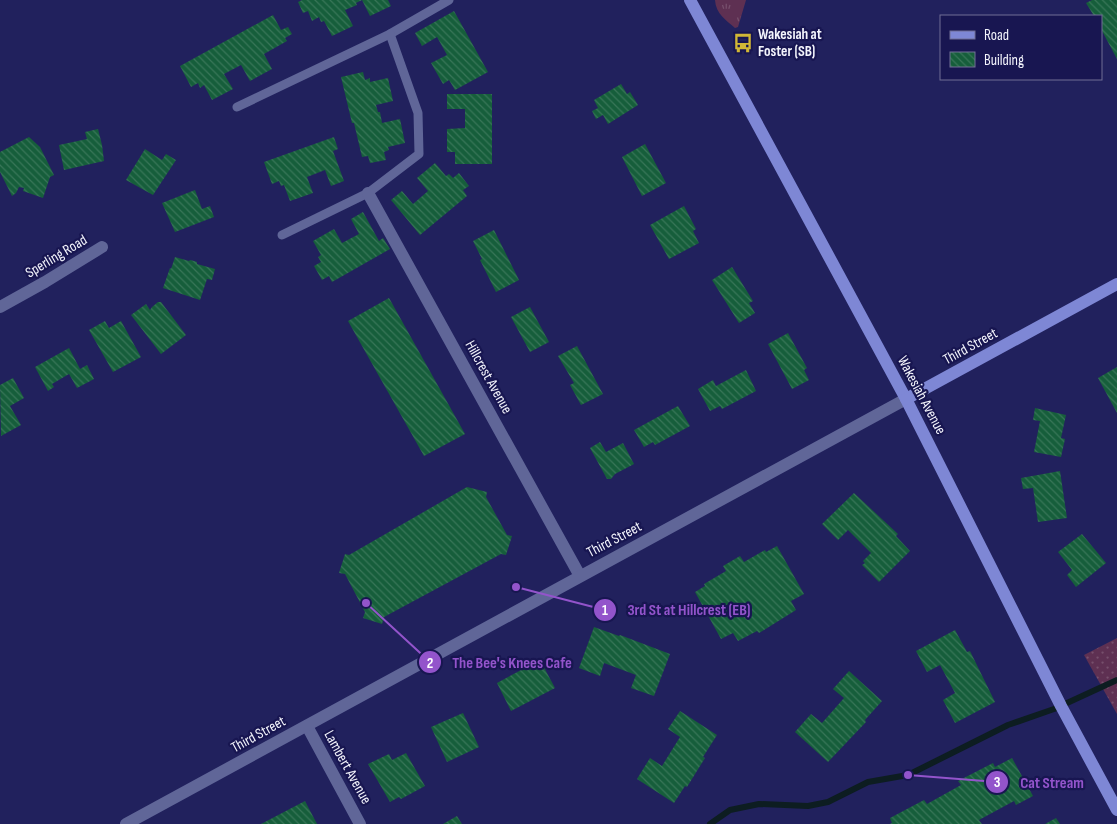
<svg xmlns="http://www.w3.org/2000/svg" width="1117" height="824" viewBox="0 0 1117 824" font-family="'Sofia Sans Condensed',sans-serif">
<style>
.grass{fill:url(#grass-tufts)}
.park{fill:url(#park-dots)}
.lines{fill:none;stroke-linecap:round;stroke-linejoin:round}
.stream{stroke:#0d1d21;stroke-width:6}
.building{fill:url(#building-back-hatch)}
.service{stroke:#606698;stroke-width:9}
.minor{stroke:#606698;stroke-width:12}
.tertiary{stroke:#606698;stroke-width:12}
.secondary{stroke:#7e87d5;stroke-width:12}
.labels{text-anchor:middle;stroke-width:4.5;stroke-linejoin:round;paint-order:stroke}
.poi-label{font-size:15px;font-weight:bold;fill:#f3f4fc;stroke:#181651;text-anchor:start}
.street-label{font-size:15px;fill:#f3f4fc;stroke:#181651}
.leader{fill:none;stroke:#9354cb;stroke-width:2}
.callout-dot{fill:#9354cb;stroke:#181651;stroke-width:2}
.mark-label{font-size:15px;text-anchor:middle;font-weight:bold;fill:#fff}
.callout-label{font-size:16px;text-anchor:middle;font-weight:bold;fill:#9354cb;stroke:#181651;stroke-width:4.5;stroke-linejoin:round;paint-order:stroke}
</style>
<defs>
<pattern id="grass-tufts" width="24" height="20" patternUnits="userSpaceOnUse" patternTransform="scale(1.25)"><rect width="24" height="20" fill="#5e3052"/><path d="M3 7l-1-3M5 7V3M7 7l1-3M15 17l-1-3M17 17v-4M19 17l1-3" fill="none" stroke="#764f6c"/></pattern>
<pattern id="park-dots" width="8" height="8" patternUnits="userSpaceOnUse" patternTransform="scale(1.25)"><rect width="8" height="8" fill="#5e3052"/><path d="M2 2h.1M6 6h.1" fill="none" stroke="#764f6c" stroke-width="1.8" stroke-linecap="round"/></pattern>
<pattern id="building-back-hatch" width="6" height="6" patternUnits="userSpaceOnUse" patternTransform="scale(1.25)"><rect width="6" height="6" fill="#165e3b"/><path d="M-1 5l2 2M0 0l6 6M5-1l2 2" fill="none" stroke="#387658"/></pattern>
</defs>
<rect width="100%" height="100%" fill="#21215d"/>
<path class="grass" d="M715 0H746L738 27 735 28C726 20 716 14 715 0Z"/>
<polygon class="park" points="1117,638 1117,714 1084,655"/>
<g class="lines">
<polyline class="stream" points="710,824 730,810 759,804 808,806 828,802 868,782 908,775 1008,725 1054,709 1117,680"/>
</g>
<g class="building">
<polygon points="302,0 388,0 391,6 370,16 362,0 356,3 357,5 345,10 353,26 332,36 324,21 321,22 319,17 312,21 308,11 303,13 298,2"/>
<polygon points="1092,0 1117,0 1117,59 1101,29 1101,16 1094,16 1086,3"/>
<polygon points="454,11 488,72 455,90 449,80 443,84 431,63 447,55 437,37 422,46 415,33"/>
<polygon points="273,15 281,30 288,27 292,34 285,38 287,41 264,54 272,69 250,81 241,65 224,74 233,89 212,100 204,85 200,88 198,83 191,87 180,66"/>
<polygon points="363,72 365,80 370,78 370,82 388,78 393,101 376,105 378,112 380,112 382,123 400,119 405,143 388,147 389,150 384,152 386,160 370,163 368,156 362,157 354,123 352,123 341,77"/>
<polygon points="621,84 627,94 630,92 638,105 608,124 603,115 596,119 592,111 598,108 594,100"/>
<polygon points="447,94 492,94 492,164 455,164 455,152 447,152 447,129 465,128 465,109 447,109"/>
<polygon points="98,129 102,145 104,161 64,170 59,145 87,139 85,132"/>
<polygon points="29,137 40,147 54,175 50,177 43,198 23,191 24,188 19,187 16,193 12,196 0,172 0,152"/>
<polygon points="334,137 338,149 333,151 344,181 331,186 325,170 307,177 313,193 290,201 284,185 281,186 279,181 272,184 264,162"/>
<polygon points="645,144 666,183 642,196 622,157"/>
<polygon points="145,149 162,160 166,154 176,160 153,195 126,180"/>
<polygon points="435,163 446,176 449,174 453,178 459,173 469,186 463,190 467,196 420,235 391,200 402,191 413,204 428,191 417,178"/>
<polygon points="195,190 202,209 210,206 214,217 175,232 162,203"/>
<polygon points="684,206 696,229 693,231 699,243 669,259 650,225"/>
<polygon points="363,212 379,241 383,238 390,249 332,282 329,276 322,280 314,266 321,262 318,257 321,255 313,241 334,229 342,243 359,234 351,219"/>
<polygon points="494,230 519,280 496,292 480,260 482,259 473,241"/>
<polygon points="175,257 189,261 190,260 194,261 197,262 197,264 215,269 212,280 207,279 200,300 163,288 170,268 171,269"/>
<polygon points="732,267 753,301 749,303 755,313 739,323 712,280"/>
<polygon points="389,298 465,434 424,456 348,321"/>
<polygon points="158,302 161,302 186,335 161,354 131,315 146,304 150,310 152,307"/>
<polygon points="530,307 549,342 530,352 511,317"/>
<polygon points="105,321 109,328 121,321 141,357 113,372 89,330"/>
<polygon points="788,333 807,368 804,370 809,380 792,389 768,344"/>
<polygon points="577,346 603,394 581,405 570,385 574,383 558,356"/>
<polygon points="69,348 80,369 87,365 94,379 77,388 69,374 52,384 54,387 48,391 35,367"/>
<polygon points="1117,367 1117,413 1098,378"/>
<polygon points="746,370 756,391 722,409 720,406 710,411 698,389 713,380 716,386"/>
<polygon points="13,378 24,398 10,406 21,425 1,436 0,385"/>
<polygon points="678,406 690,426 655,445 653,442 644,447 634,430"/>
<polygon points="1035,408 1066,415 1061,438 1065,439 1061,457 1034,452 1040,421 1033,420"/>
<polygon points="600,442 606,452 623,443 634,464 615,474 611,479 607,479 590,448"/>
<polygon points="1060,471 1067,518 1038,522 1033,488 1023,489 1021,478"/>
<polygon points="467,487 487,492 486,497 507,535 512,536 506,555 501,554 384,617 382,624 363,618 365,612 345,574 339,573 345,554 349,555"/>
<polygon points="854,493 898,534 896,536 910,551 879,582 862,565 865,563 863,561 871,553 848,530 838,540 822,524"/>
<polygon points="1082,534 1106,563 1076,587 1067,575 1072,570 1058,552"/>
<polygon points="777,546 804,594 791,601 796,610 759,633 757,631 738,641 733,633 721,639 695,592 705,586 704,584 726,571 723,566 740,556 744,562 765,550 766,552"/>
<polygon points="594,627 619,636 620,635 670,654 654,696 631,688 636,675 604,663 600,676 579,668"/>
<polygon points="955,630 967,652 970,651 995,702 955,723 943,700 955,693 940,665 927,672 916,651"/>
<polygon points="540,660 555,688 511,711 497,683"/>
<polygon points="849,671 882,701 865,720 866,722 828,762 795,732 811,714 822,723 844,698 833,689"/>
<polygon points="680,711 717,735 703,757 705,758 687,787 685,786 674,803 637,779 650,758 662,766 680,737 668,729"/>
<polygon points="463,713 479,747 447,762 431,727"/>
<polygon points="406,753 425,786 401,799 399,797 390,802 368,764 389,754 392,760"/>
<polygon points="1012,758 1033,796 1016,805 1014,801 979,820 982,824 890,824 892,823 890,818 924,800 927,804 961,785 958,781 993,763 995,767"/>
<polygon points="305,801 317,824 261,824"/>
<polygon points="457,816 462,824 443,824"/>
<polygon points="1056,818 1060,824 1045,824"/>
</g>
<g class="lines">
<g class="service">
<polyline points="237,107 390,34 449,0"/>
<polyline points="282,235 368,193 419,154 418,113 390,34"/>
</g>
<g class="minor">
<polyline points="368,193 580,576"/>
<polyline points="0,307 45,282 102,247"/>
<polyline points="307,726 360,824"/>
</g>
<polyline class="tertiary" points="126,824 906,399"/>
<g class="secondary">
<polyline points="690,0 906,399 1061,706 1117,810"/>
<polyline points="906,399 1117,284"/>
</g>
</g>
<defs>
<symbol id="bus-bare" viewBox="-9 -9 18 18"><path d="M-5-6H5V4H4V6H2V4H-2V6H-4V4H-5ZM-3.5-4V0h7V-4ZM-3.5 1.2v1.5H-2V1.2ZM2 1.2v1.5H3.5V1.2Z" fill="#d1b736" stroke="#181651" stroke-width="2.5" paint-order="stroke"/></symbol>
</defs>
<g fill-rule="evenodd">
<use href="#bus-bare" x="729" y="29" width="28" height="28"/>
</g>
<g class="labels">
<g class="poi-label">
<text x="758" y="39">Wakesiah at<tspan x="758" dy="17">Foster (SB)</tspan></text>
</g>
<g class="street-label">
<text transform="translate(56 256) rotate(-31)" y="5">Sperling Road</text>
<text transform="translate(970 346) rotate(-29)" y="5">Third Street</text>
<text transform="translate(489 377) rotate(61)" y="5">Hillcrest Avenue</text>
<text transform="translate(922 395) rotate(62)" y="5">Wakesiah Avenue</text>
<text transform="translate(614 539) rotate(-28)" y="5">Third Street</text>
<text transform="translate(258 734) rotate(-29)" y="5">Third Street</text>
<text transform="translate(348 767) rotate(61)" y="5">Lambert Avenue</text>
</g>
</g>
<path class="leader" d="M516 587L605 610M366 603L430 662M908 775L997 782"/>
<g class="callout-dot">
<circle cx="516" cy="587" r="5"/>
<circle cx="366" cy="603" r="5"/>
<circle cx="908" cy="775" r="5"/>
<circle cx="605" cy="610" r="12"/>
<circle cx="430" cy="662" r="12"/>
<circle cx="997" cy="782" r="12"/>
</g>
<g class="mark-label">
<text x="605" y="615">1</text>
<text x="430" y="668">2</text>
<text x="997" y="787">3</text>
</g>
<g class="callout-label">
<text x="689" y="615">3rd St at Hillcrest (EB)</text>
<text x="512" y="668">The Bee's Knees Cafe</text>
<text x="1052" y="788">Cat Stream</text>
</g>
<rect x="940" y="15" width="162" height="65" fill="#181651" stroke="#706f95"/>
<rect x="950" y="31" width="25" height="8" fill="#7e87d5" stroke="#706f95"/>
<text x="984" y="40" font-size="15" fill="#f3f4fc">Road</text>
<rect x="950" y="52" width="25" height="15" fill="url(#building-back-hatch)" stroke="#706f95"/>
<text x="984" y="65" font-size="15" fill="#f3f4fc">Building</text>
</svg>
